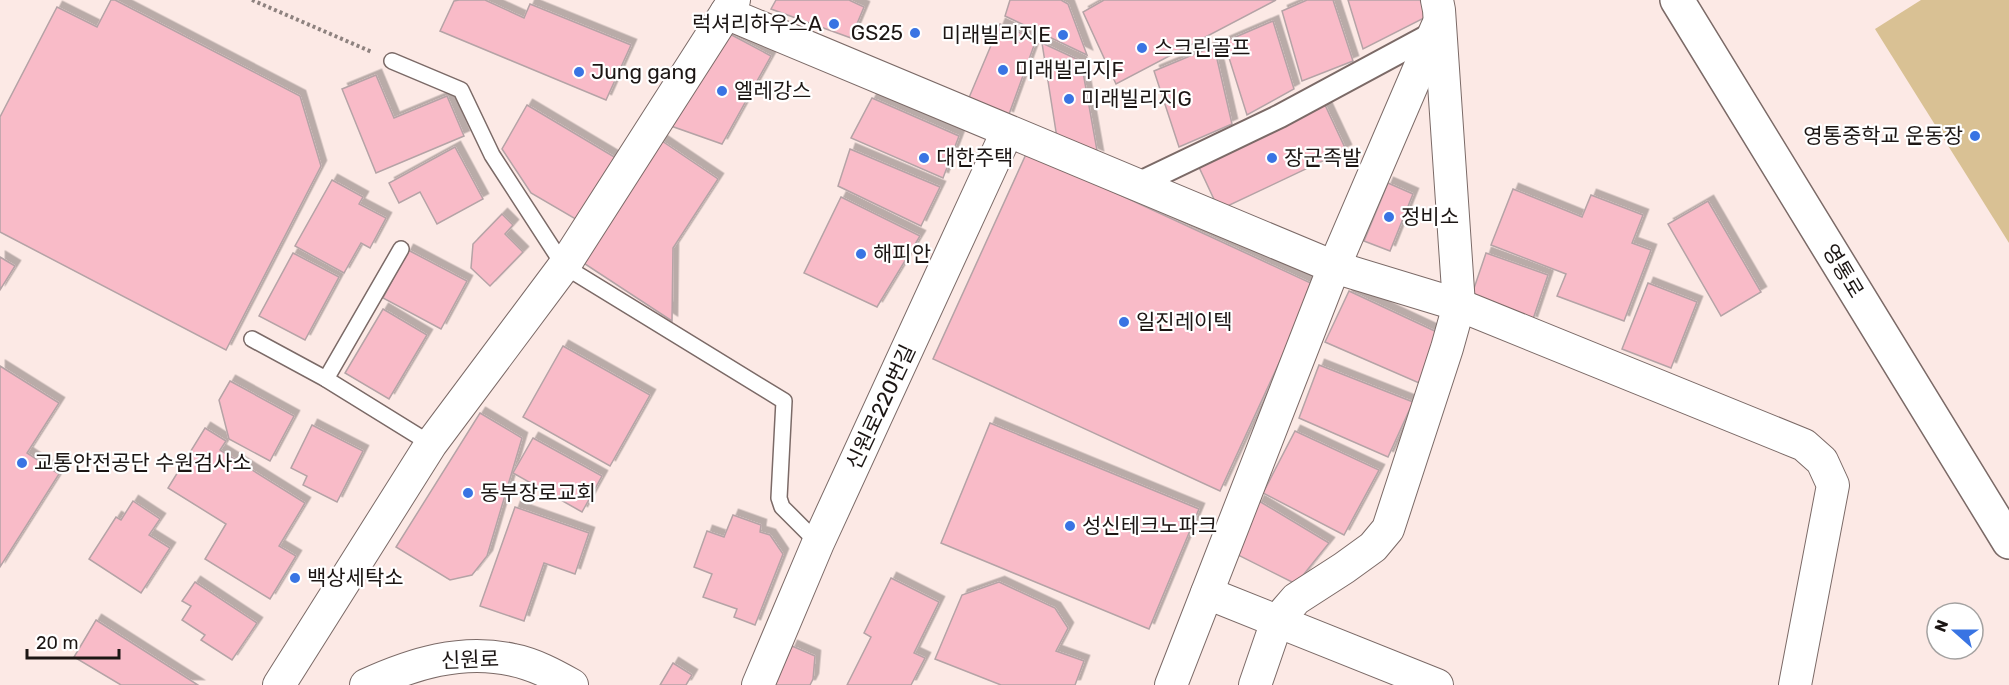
<svg xmlns="http://www.w3.org/2000/svg" width="2009" height="685" viewBox="0 0 2009 685" font-family="Rubik,'Noto Sans KR',sans-serif">
<style>
.park{fill:#d9c194}
.building{fill:#f9bbc8;stroke:#b5a3a6;stroke-width:1.5;filter:url(#shadow)}
.lines{fill:none;stroke-linecap:round;stroke-linejoin:round}
.service-casing{stroke:#7b6a67;stroke-width:18}
.pedestrian-casing{stroke:#7b6a67;stroke-width:26}
.minor-casing{stroke:#7b6a67;stroke-width:34}
.tertiary-casing{stroke:#7b6a67;stroke-width:36}
.path{stroke:#8e827f;stroke-width:4;stroke-dasharray:3 3;stroke-linecap:butt}
.service{stroke:#fff;stroke-width:15}
.pedestrian{stroke:#fff;stroke-width:22}
.minor{stroke:#fff;stroke-width:32}
.tertiary{stroke:#fff;stroke-width:33}
.poi-dot{fill:#3974e3;stroke:#fff;stroke-width:2}
.labels{text-anchor:middle;stroke-width:4.5;stroke-linejoin:round;paint-order:stroke}
.poi-label{font-size:21px;fill:#1c1614;stroke:#fff;text-anchor:start}
.street-label{font-size:21px;fill:#1c1614;stroke:#fff}
</style>
<defs>
<filter id="shadow"><feDropShadow dx="5.5" dy="-5.5" stdDeviation="0" flood-color="#0004"/></filter>
</defs>
<rect width="100%" height="100%" fill="#fce9e5"/>
<polygon class="park" points="1921,0 2009,0 2009,243 1875,29"/>
<g class="building">
<polygon points="111,0 115,0 300,96 321,166 226,350 0,232 0,117 57,7 97,27"/>
<polygon points="459,0 485,0 524,18 530,4 631,45 606,100 440,31 454,1"/>
<polygon points="776,0 849,0 864,7 851,38 771,9"/>
<polygon points="1010,0 1061,0 1068,4 1087,55 1005,16"/>
<polygon points="1104,0 1276,0 1116,84 1083,12"/>
<polygon points="1307,0 1333,0 1353,61 1302,81 1282,11"/>
<polygon points="1348,0 1420,0 1428,16 1363,49"/>
<polygon points="1273,21 1294,89 1247,115 1224,42"/>
<polygon points="1000,24 1036,40 1008,117 968,100"/>
<polygon points="728,33 771,56 722,144 671,126"/>
<polygon points="1042,43 1081,61 1098,156 1057,138"/>
<polygon points="1214,46 1232,124 1179,147 1154,71"/>
<polygon points="376,75 394,118 447,96 464,136 376,173 342,89"/>
<polygon points="872,98 959,136 943,178 851,138"/>
<polygon points="527,105 616,158 579,221 531,193 502,149"/>
<polygon points="1325,105 1346,150 1219,210 1198,165"/>
<polygon points="659,139 718,179 673,248 672,321 579,260"/>
<polygon points="455,147 483,199 437,224 420,192 399,203 389,183"/>
<polygon points="850,149 940,187 921,226 838,186"/>
<polygon points="1027,152 1315,285 1220,491 933,359"/>
<polygon points="332,180 363,197 359,204 386,218 370,248 361,243 344,273 295,246"/>
<polygon points="1388,183 1413,194 1390,251 1364,241"/>
<polygon points="1513,189 1582,217 1591,195 1643,215 1632,243 1651,250 1624,321 1557,296 1566,274 1491,245"/>
<polygon points="841,197 920,236 877,307 804,273"/>
<polygon points="1708,201 1761,292 1721,316 1668,224"/>
<polygon points="502,214 513,225 505,234 523,252 490,286 471,268 473,244"/>
<polygon points="408,250 467,281 441,329 383,298"/>
<polygon points="293,253 339,277 305,340 259,316"/>
<polygon points="1486,253 1548,275 1532,322 1470,300"/>
<polygon points="0,257 15,266 0,290"/>
<polygon points="1648,283 1697,302 1671,368 1622,349"/>
<polygon points="1349,291 1439,333 1426,386 1325,342"/>
<polygon points="383,309 427,335 389,399 345,373"/>
<polygon points="563,346 650,395 610,466 523,417"/>
<polygon points="1319,365 1413,402 1388,457 1299,418"/>
<polygon points="0,366 59,403 27,453 59,474 0,567"/>
<polygon points="230,381 294,416 270,461 229,439 219,400"/>
<polygon points="480,413 522,438 487,556 472,575 450,580 396,547"/>
<polygon points="990,423 1199,509 1149,629 941,543"/>
<polygon points="312,425 363,451 337,502 303,485 307,476 291,468"/>
<polygon points="205,428 226,441 220,450 305,503 279,546 296,556 270,599 205,559 226,524 168,488"/>
<polygon points="1295,431 1379,470 1344,535 1263,493"/>
<polygon points="533,438 602,476 582,512 513,473"/>
<polygon points="133,501 160,519 149,535 170,548 141,593 89,559 116,517 121,520"/>
<polygon points="1259,501 1329,543 1296,584 1234,553"/>
<polygon points="515,507 589,533 575,574 544,563 524,621 480,606"/>
<polygon points="733,515 761,525 760,532 770,535 783,554 755,625 734,617 737,609 703,597 712,574 694,567 707,531 724,537"/>
<polygon points="891,578 939,602 914,653 925,658 911,685 847,685 871,637 864,633"/>
<polygon points="195,582 257,623 232,660 201,640 205,635 182,620 191,606 182,601"/>
<polygon points="999,582 1055,608 1068,628 1056,651 1084,661 1075,685 1001,685 935,659 962,595"/>
<polygon points="96,620 198,685 121,685 74,657"/>
<polygon points="792,646 815,656 813,679 810,685 775,685"/>
<polygon points="673,663 692,675 686,685 660,685"/>
</g>
<g class="lines">
<defs>
<g id="service">
<polyline points="392,61 461,90 492,155 564,266 784,401 779,498 782,507 818,543"/>
<polyline points="252,339 326,379 431,444"/>
<polyline points="326,379 401,249"/>
</g>
<polyline id="pedestrian" points="1136,185 1280,116 1436,32"/>
<g id="minor">
<polyline points="734,0 726,13 1334,267 1459,305 1804,445 1822,461 1833,485 1795,685"/>
<polyline points="1207,593 1437,685"/>
<polyline points="279,685 431,444 564,266 726,13"/>
<path d="M366 685C412 664 462 648 513 660 534 664 554 675 572 685"/>
<polyline points="758,685 818,543 1007,132"/>
<polyline points="1171,685 1334,267 1437,27"/>
<polyline points="1255,685 1277,621 1296,599 1344,568 1373,547 1388,529 1447,348 1459,305 1439,10 1437,0"/>
</g>
<polyline id="tertiary" points="1677,0 2009,542"/>
</defs>
<use href="#service" class="service-casing"/>
<use href="#pedestrian" class="pedestrian-casing"/>
<use href="#minor" class="minor-casing"/>
<use href="#tertiary" class="tertiary-casing"/>
<polyline class="path" points="252,0 372,52"/>
<use href="#service" class="service"/>
<use href="#pedestrian" class="pedestrian"/>
<use href="#minor" class="minor"/>
<use href="#tertiary" class="tertiary"/>
</g>
<g class="poi-dot">
<circle cx="834" cy="24" r="6"/>
<circle cx="915" cy="33" r="6"/>
<circle cx="1063" cy="35" r="6"/>
<circle cx="1142" cy="48" r="6"/>
<circle cx="1003" cy="70" r="6"/>
<circle cx="579" cy="72" r="6"/>
<circle cx="722" cy="91" r="6"/>
<circle cx="1069" cy="99" r="6"/>
<circle cx="1975" cy="136" r="6"/>
<circle cx="924" cy="158" r="6"/>
<circle cx="1272" cy="158" r="6"/>
<circle cx="1389" cy="217" r="6"/>
<circle cx="861" cy="254" r="6"/>
<circle cx="1124" cy="322" r="6"/>
<circle cx="22" cy="463" r="6"/>
<circle cx="468" cy="493" r="6"/>
<circle cx="1070" cy="526" r="6"/>
<circle cx="295" cy="578" r="6"/>
</g>
<g class="labels">
<g class="poi-label">
<text x="822" y="31" text-anchor="end">럭셔리하우스A</text>
<text x="903" y="40" text-anchor="end">GS25</text>
<text x="1051" y="42" text-anchor="end">미래빌리지E</text>
<text x="1154" y="55">스크린골프</text>
<text x="1015" y="77">미래빌리지F</text>
<text x="591" y="79">Jung gang</text>
<text x="734" y="98">엘레강스</text>
<text x="1081" y="106">미래빌리지G</text>
<text x="1963" y="143" text-anchor="end">영통중학교 운동장</text>
<text x="936" y="165">대한주택</text>
<text x="1284" y="165">장군족발</text>
<text x="1401" y="224">정비소</text>
<text x="873" y="261">해피안</text>
<text x="1136" y="329">일진레이텍</text>
<text x="34" y="470">교통안전공단 수원검사소</text>
<text x="480" y="500">동부장로교회</text>
<text x="1082" y="533">성신테크노파크</text>
<text x="307" y="585">백상세탁소</text>
</g>
<g class="street-label">
<text transform="translate(1843 271) rotate(59)" y="7">영통로</text>
<text transform="translate(881 407) rotate(-65)" y="7">신원로220번길</text>
<text transform="translate(470 660) rotate(-2)" y="7">신원로</text>
</g>
</g>
<g transform="translate(1955 631) rotate(291)"><circle r="28" fill="#ffffff" stroke="#a4a2a1" stroke-width="1.5"/>
<path d="M0-4.5L10 22L0 15L-10 22Z" fill="#3974e3"/>
<text y="-9" font-size="16" font-weight="bold" text-anchor="middle" fill="#1c1614">N</text>
</g>
<path d="M27 649v9h92v-9" fill="none" stroke="#1c1614" stroke-width="3"/>
<text x="36" y="649" font-size="18" fill="#1c1614" stroke="#ffffff" stroke-width="4.5" paint-order="stroke">20 m</text>
</svg>
